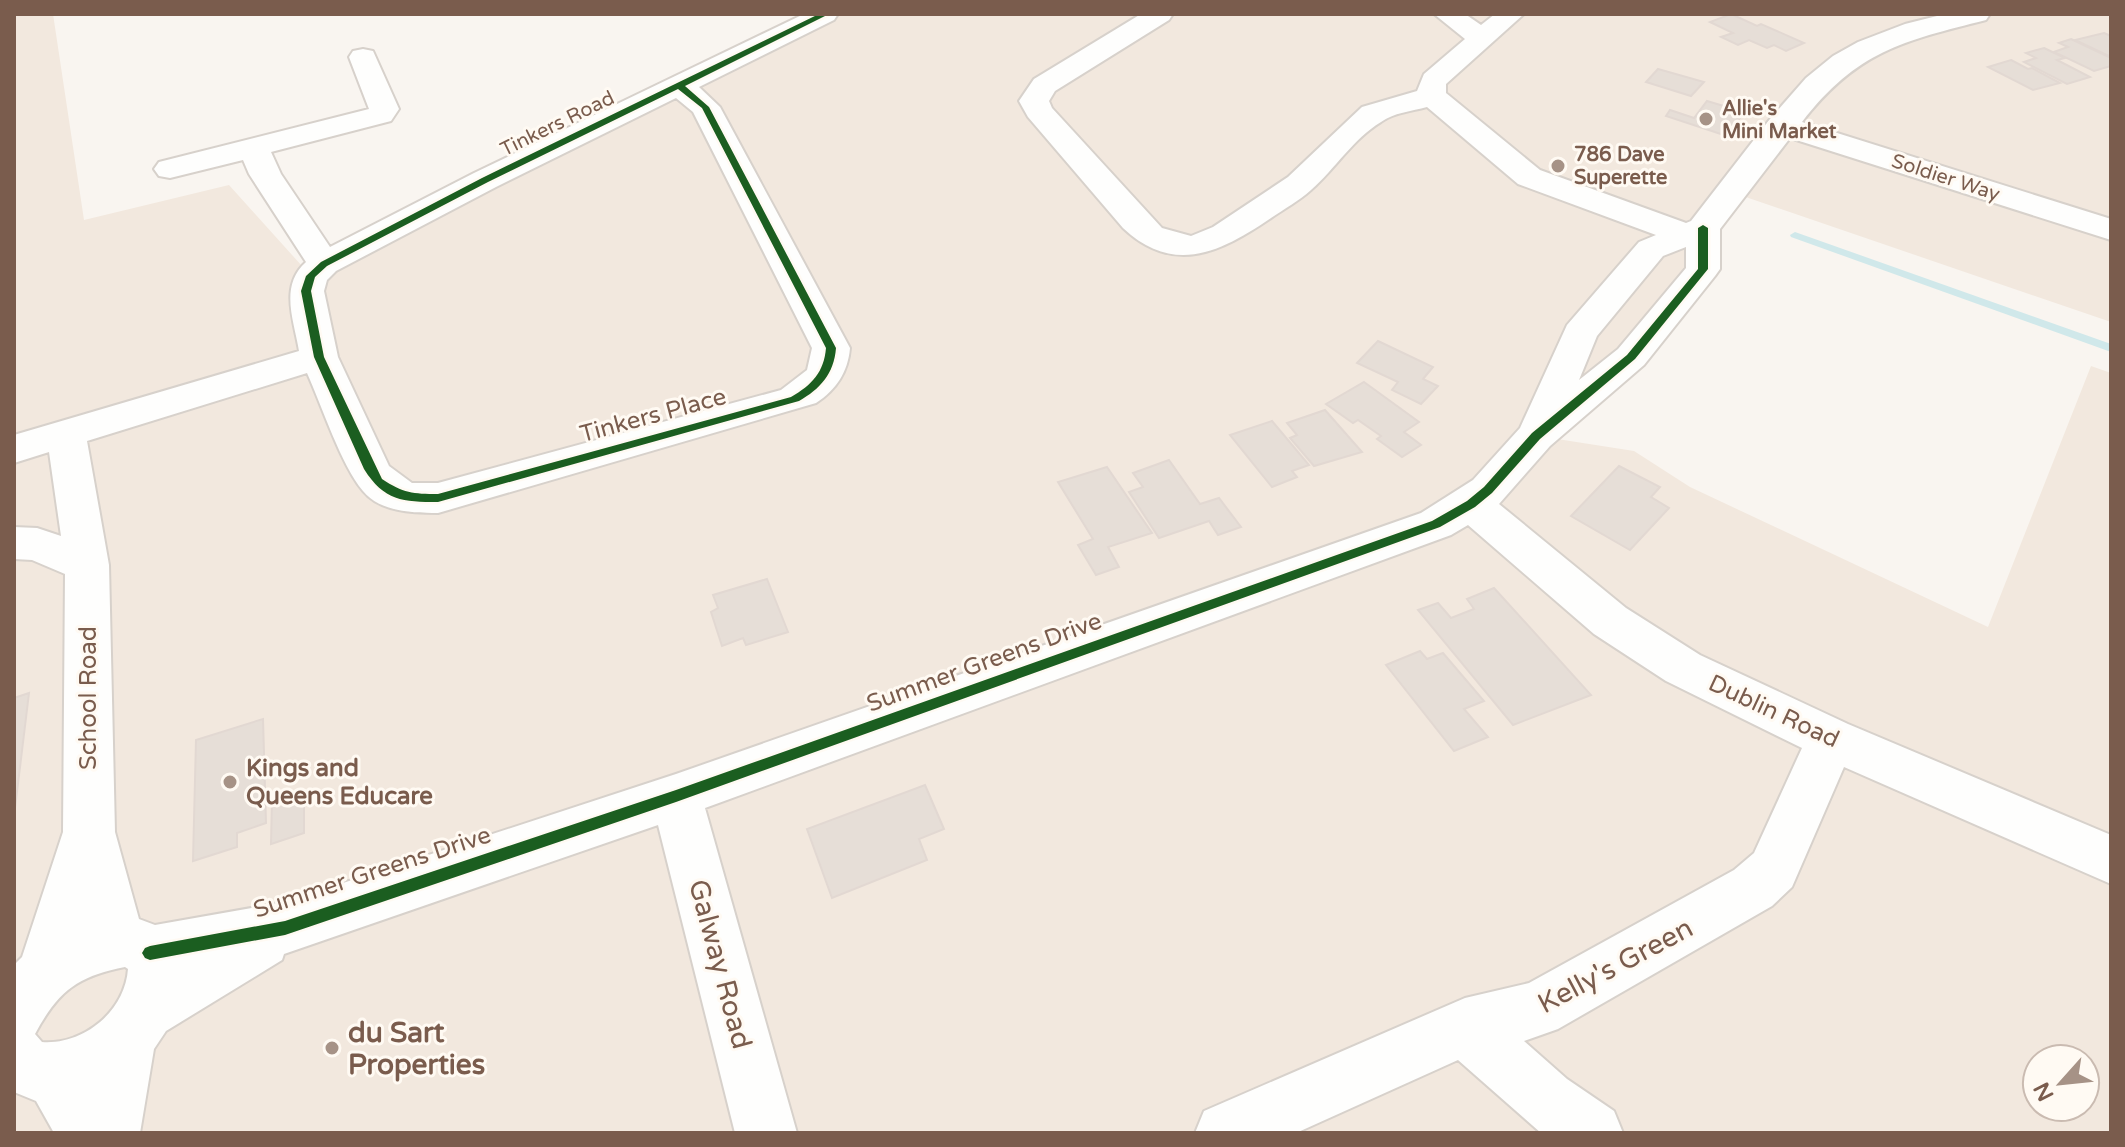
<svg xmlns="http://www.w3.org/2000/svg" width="2125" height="1147" viewBox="0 0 2125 1147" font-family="'Varela Round',sans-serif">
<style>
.residential{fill:#f2e8de;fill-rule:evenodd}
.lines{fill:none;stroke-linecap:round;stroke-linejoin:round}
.stream{fill:#d0e8ea;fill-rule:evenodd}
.building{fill:#e6ded7;stroke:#e2d8d2;stroke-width:2}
.minor-casing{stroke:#d7d1cb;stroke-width:4}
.minor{fill:#fefefd;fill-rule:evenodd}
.cycleway-casing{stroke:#fffaf3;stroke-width:5}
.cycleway{fill:#1b5e20;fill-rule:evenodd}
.poi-dot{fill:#a69286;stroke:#fffaf3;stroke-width:3}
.labels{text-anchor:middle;stroke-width:6;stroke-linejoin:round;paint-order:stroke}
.far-poi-label{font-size:20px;font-weight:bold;fill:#7a5c4d;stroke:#fffaf3;text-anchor:start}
.far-street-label{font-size:20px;fill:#7a5c4d;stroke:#fffaf3}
.street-label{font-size:24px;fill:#7a5c4d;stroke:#fffaf3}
.poi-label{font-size:24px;font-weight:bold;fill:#7a5c4d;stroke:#fffaf3;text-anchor:start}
.near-street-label{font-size:28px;fill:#7a5c4d;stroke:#fffaf3}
.near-poi-label{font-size:28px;font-weight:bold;fill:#7a5c4d;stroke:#fffaf3;text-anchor:start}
</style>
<rect width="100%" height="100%" fill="#f9f5f0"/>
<path class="residential" d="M14 14H53L84 220 229 185 311 276 805 14H2111V322L1731 192 1703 269 1538 436 1634 451 1690 487 1988 627 2091 366 2111 373V1133H14ZM2037 1059H2085V1107H2037Z"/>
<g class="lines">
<polygon class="stream" points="1795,232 2111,344 2111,352 1791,237 1790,235"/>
</g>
<g class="building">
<polygon points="1731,14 1757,26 1761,24 1804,43 1786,51 1774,45 1767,48 1749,40 1738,45 1721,37 1733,33 1710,22"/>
<polygon points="2104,33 2111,36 2111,57 2075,40"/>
<polygon points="2071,39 2111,58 2111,66 2094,71 2054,52 2068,47 2059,43"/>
<polygon points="2044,48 2065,58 2057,60 2090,77 2067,84 2024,62 2036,58 2026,53"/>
<polygon points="2011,60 2028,69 2032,68 2060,83 2033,90 1988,67"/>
<polygon points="1658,69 1704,82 1691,96 1646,82"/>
<polygon points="1707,101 1744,112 1727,136 1666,116 1670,110 1694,118"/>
<polygon points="1378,341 1433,367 1423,379 1438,386 1421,404 1392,390 1398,382 1357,363"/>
<polygon points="1364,382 1419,422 1404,432 1421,445 1402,457 1377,439 1381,436 1358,420 1353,423 1326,404"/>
<polygon points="1325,410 1362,452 1314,466 1290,438 1297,435 1287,423"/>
<polygon points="1272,421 1309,465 1292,471 1297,477 1272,487 1230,435"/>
<polygon points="1169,460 1200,504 1219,498 1241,527 1218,535 1209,521 1159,538 1129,492 1143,487 1133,473"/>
<polygon points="1619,466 1660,487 1651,497 1669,508 1630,550 1571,516"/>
<polygon points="1107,467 1152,533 1108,547 1119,567 1096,575 1078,545 1093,539 1058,482"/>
<polygon points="767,579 788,632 746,645 743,638 722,646 711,612 718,608 713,595"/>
<polygon points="1494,588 1591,695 1513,725 1418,610 1438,603 1451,618 1474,609 1467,599"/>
<polygon points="1420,651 1427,659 1443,653 1484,701 1464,709 1488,737 1454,751 1386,665"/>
<polygon points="29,693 21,759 14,816 14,698"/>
<polygon points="263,719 266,823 237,833 237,847 193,861 196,740"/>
<polygon points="925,785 944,829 919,839 927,860 832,898 807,829"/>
<polygon points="304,790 304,833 271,844 272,800"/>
</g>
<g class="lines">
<defs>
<path id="minor" d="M804 14H838L834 20 699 87 720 107 850 348C848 372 836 390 816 403L438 513C413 513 380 512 363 491 341 465 322 406 307 373L87 441 109 565 115 832 139 919 155 925 285 902 676 774 1421 513 1473 480 1520 428 1567 325 1639 242 1656 235 1518 184 1427 107C1412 111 1393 113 1381 122 1353 139 1335 169 1311 190 1299 201 1284 209 1271 218 1221 252 1174 276 1123 228L1028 117 1019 101 1034 79 1141 14H1173L1169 20 1055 91 1049 101 1052 108 1162 228 1191 236 1213 227 1288 177 1362 107 1417 91 1424 74 1465 39 1434 14H1465L1481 25 1495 14H1524L1446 84V93L1540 170 1686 223 1691 221 1770 119 1806 78 1833 56 1858 42 1905 24 1945 14H1990L1986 20C1903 41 1857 51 1802 122L2111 219V240L1790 138 1720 229V269L1715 276 1644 365 1550 446 1499 504 1626 608 1700 655 1848 724 2111 835V884L1844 767 1792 887 1772 906 1558 1029 1524 1041 1567 1079 1614 1111 1623 1133H1541L1458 1060 1296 1133H1195L1204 1111 1465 998 1529 983 1734 870 1754 853 1802 748 1666 681 1594 634 1468 525 1451 535 705 808 797 1133H735L658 825 284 954 282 960 166 1031 154 1049 140 1133H54L36 1101 14 1092V965L22 957 63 832 65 574 32 560 14 559V527L37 528 61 536 49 452 14 463V435L299 351C294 320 279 286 306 262L249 174 243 160 170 178 159 176 154 169 159 162 369 109 349 57 353 51 363 49 373 51 399 109 391 121 271 152 281 174 330 247 474 173ZM676 98 693 112 812 348 807 370 781 390 438 483H412L389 466 338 357 324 291 327 280 336 271 496 187ZM1686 247V268L1618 349 1579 380 1597 336 1663 256ZM125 967 128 969C125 1011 84 1045 42 1042L35 1034C58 991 78 976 125 967Z"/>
</defs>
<use href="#minor" class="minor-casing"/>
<use href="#minor" class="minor"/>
<defs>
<g id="cycleway">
<path d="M819 14H829L685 86 709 107 836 348C834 374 820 389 799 401L438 502C403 502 384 501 364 469L314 357 301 291 306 276 321 262 482 178ZM678 89 702 108 826 348C824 372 812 385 791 397L438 494C413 494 403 493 382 479L324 357 311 291 315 277 327 266 488 182Z"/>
<polygon points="1703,225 1708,228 1708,269 1635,359 1540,439 1492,493 1475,507 1440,527 676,802 285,935 150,960 145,958 142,953 145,948 150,946 285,921 676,790 1432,521 1467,501 1484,487 1532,433 1627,355 1698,269 1698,228"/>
</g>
</defs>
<use href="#cycleway" class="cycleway-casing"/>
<use href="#cycleway" class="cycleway"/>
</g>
<g class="poi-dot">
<circle cx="1706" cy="119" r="8"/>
<circle cx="1558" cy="166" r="8"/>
<circle cx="230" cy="782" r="8"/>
<circle cx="332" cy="1048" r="8"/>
</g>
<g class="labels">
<g class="far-poi-label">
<text x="1722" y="115">Allie's<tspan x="1722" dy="23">Mini Market</tspan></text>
<text x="1574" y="161">786 Dave<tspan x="1574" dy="23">Superette</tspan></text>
</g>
<g class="far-street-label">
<text transform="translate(557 123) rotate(-26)" y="7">Tinkers Road</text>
<text transform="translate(1946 177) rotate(18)" y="7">Soldier Way</text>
</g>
<g class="street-label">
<text transform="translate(653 415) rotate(-15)" y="8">Tinkers Place</text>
<text transform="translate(984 662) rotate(-20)" y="8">Summer Greens Drive</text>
<text transform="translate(88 698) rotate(-90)" y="8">School Road</text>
<text transform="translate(1774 711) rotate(25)" y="8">Dublin Road</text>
<text transform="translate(372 872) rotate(-18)" y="8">Summer Greens Drive</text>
</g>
<g class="poi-label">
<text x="246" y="776">Kings and<tspan x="246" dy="28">Queens Educare</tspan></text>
</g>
<g class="near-street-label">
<text transform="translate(721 964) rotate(75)" y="10">Galway Road</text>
<text transform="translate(1615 965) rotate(-28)" y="10">Kelly's Green</text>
</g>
<g class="near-poi-label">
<text x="348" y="1042">du Sart<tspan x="348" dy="32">Properties</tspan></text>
</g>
</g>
<rect width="2125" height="1147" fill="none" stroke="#7a5c4d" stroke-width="32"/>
<g transform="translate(2061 1083) rotate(243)"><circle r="38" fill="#fffaf3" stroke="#cabbb1" stroke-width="2"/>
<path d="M0-6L14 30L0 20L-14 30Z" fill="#a69286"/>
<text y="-12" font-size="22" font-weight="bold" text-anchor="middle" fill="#7a5c4d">N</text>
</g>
</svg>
